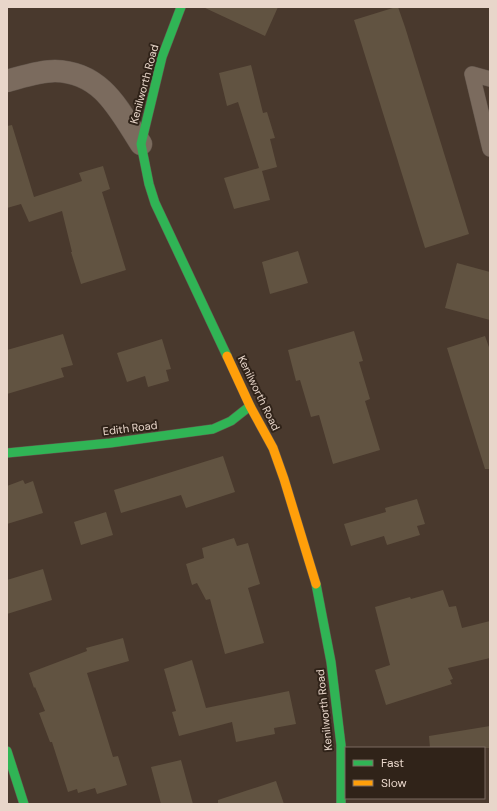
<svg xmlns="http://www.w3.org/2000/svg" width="497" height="811" viewBox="0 0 497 811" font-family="'DM Sans',sans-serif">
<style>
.building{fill:#615341}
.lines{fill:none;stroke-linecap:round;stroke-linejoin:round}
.lane-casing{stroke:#63564c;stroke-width:16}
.street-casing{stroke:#63564c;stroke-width:23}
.fast-casing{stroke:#63564c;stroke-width:10}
.slow-casing{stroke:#63564c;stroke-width:10}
.lane{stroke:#7b6b5e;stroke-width:15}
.street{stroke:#7b6b5e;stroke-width:22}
.fast{stroke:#30b455;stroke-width:9}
.slow{stroke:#ff9f0a;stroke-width:9}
.labels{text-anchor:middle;stroke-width:4;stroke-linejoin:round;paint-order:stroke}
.street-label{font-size:11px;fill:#e8d6ca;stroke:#302319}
</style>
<rect width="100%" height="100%" fill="#49392d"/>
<g class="building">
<polygon points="203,7 278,7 265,36"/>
<polygon points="396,7 398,7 405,27 469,234 425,248 354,20"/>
<polygon points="251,65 263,113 267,112 275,138 270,139 277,167 262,171 270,200 234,209 224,178 259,168 238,102 227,106 219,73"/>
<polygon points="12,125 34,197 82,181 79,173 103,166 110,189 102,192 126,270 81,284 71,252 72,252 62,211 29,222 21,204 7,208 7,126"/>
<polygon points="298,251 308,283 270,294 262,262"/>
<polygon points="457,263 490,272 490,320 445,308"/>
<polygon points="354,331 363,361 359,362 370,399 365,401 380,450 333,464 319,415 311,417 300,380 296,381 288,350"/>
<polygon points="63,334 73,365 61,368 64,377 7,394 7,350"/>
<polygon points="485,336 490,350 490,469 485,469 447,348"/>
<polygon points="162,339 171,369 166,370 169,381 148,387 145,376 127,382 117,353"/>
<polygon points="223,456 235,492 186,508 181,495 121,513 114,490"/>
<polygon points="23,480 25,484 33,481 43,513 7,524 7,486"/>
<polygon points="417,499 425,524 417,526 420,535 387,545 384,536 351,546 344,524 386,512 385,508"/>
<polygon points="106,512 113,535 81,545 74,522"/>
<polygon points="234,538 237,546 248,543 260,584 248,588 264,643 225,654 210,599 206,600 197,583 192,585 186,564 204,558 202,548"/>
<polygon points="43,569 52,600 7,614 7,580"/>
<polygon points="443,590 449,607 456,606 462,628 490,621 490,658 448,668 453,679 450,680 452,684 386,705 375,670 390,665 375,607 410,597 411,599"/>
<polygon points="123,638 129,661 87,673 113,757 118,756 127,785 97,794 95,788 78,793 77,789 68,792 52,742 50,742 39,713 45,711 35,687 34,688 29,673 87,651 86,648"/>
<polygon points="192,660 206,708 289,691 296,724 274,728 275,734 236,742 232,722 179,736 172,712 176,711 164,669"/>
<polygon points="490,726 490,748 430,748 429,736"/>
<polygon points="181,760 193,804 161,804 151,767"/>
<polygon points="276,781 284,804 218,804 218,800"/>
</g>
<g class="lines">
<defs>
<polyline id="lane" points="490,79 472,74 490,149"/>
<path id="street" d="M7 81C22 77 39 71 55 71 102 72 119 110 141 144"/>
<g id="fast">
<polyline points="181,7 162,57 141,144 149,184 155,203 227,356"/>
<polyline points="7,453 110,443 213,429 231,421 250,406"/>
<polyline points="316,584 331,662 341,745 341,804"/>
<polyline points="7,751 24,804"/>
</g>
<polyline id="slow" points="227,356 250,406 273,448 284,479 316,584"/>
</defs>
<use href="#lane" class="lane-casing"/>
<use href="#street" class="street-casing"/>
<use href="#fast" class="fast-casing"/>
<use href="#slow" class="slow-casing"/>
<use href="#lane" class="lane"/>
<use href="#street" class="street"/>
<use href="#fast" class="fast"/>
<use href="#slow" class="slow"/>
</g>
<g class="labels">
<g class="street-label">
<text transform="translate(144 84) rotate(-75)" y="4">Kenilworth Road</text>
<text transform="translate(259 393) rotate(64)" y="4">Kenilworth Road</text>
<text transform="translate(130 428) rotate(-7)" y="4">Edith Road</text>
<text transform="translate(324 710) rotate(-96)" y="4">Kenilworth Road</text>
</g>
</g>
<rect width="497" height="811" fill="none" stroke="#e8d6ca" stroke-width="16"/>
<rect x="345" y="747" width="140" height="52" fill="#302319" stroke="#7a6b60"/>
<rect x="353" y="760" width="20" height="6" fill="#30b455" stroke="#7a6b60"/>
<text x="381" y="767" font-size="12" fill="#e8d6ca">Fast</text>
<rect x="353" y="780" width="20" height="6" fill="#ff9f0a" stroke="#7a6b60"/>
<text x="381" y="787" font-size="12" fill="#e8d6ca">Slow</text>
</svg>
